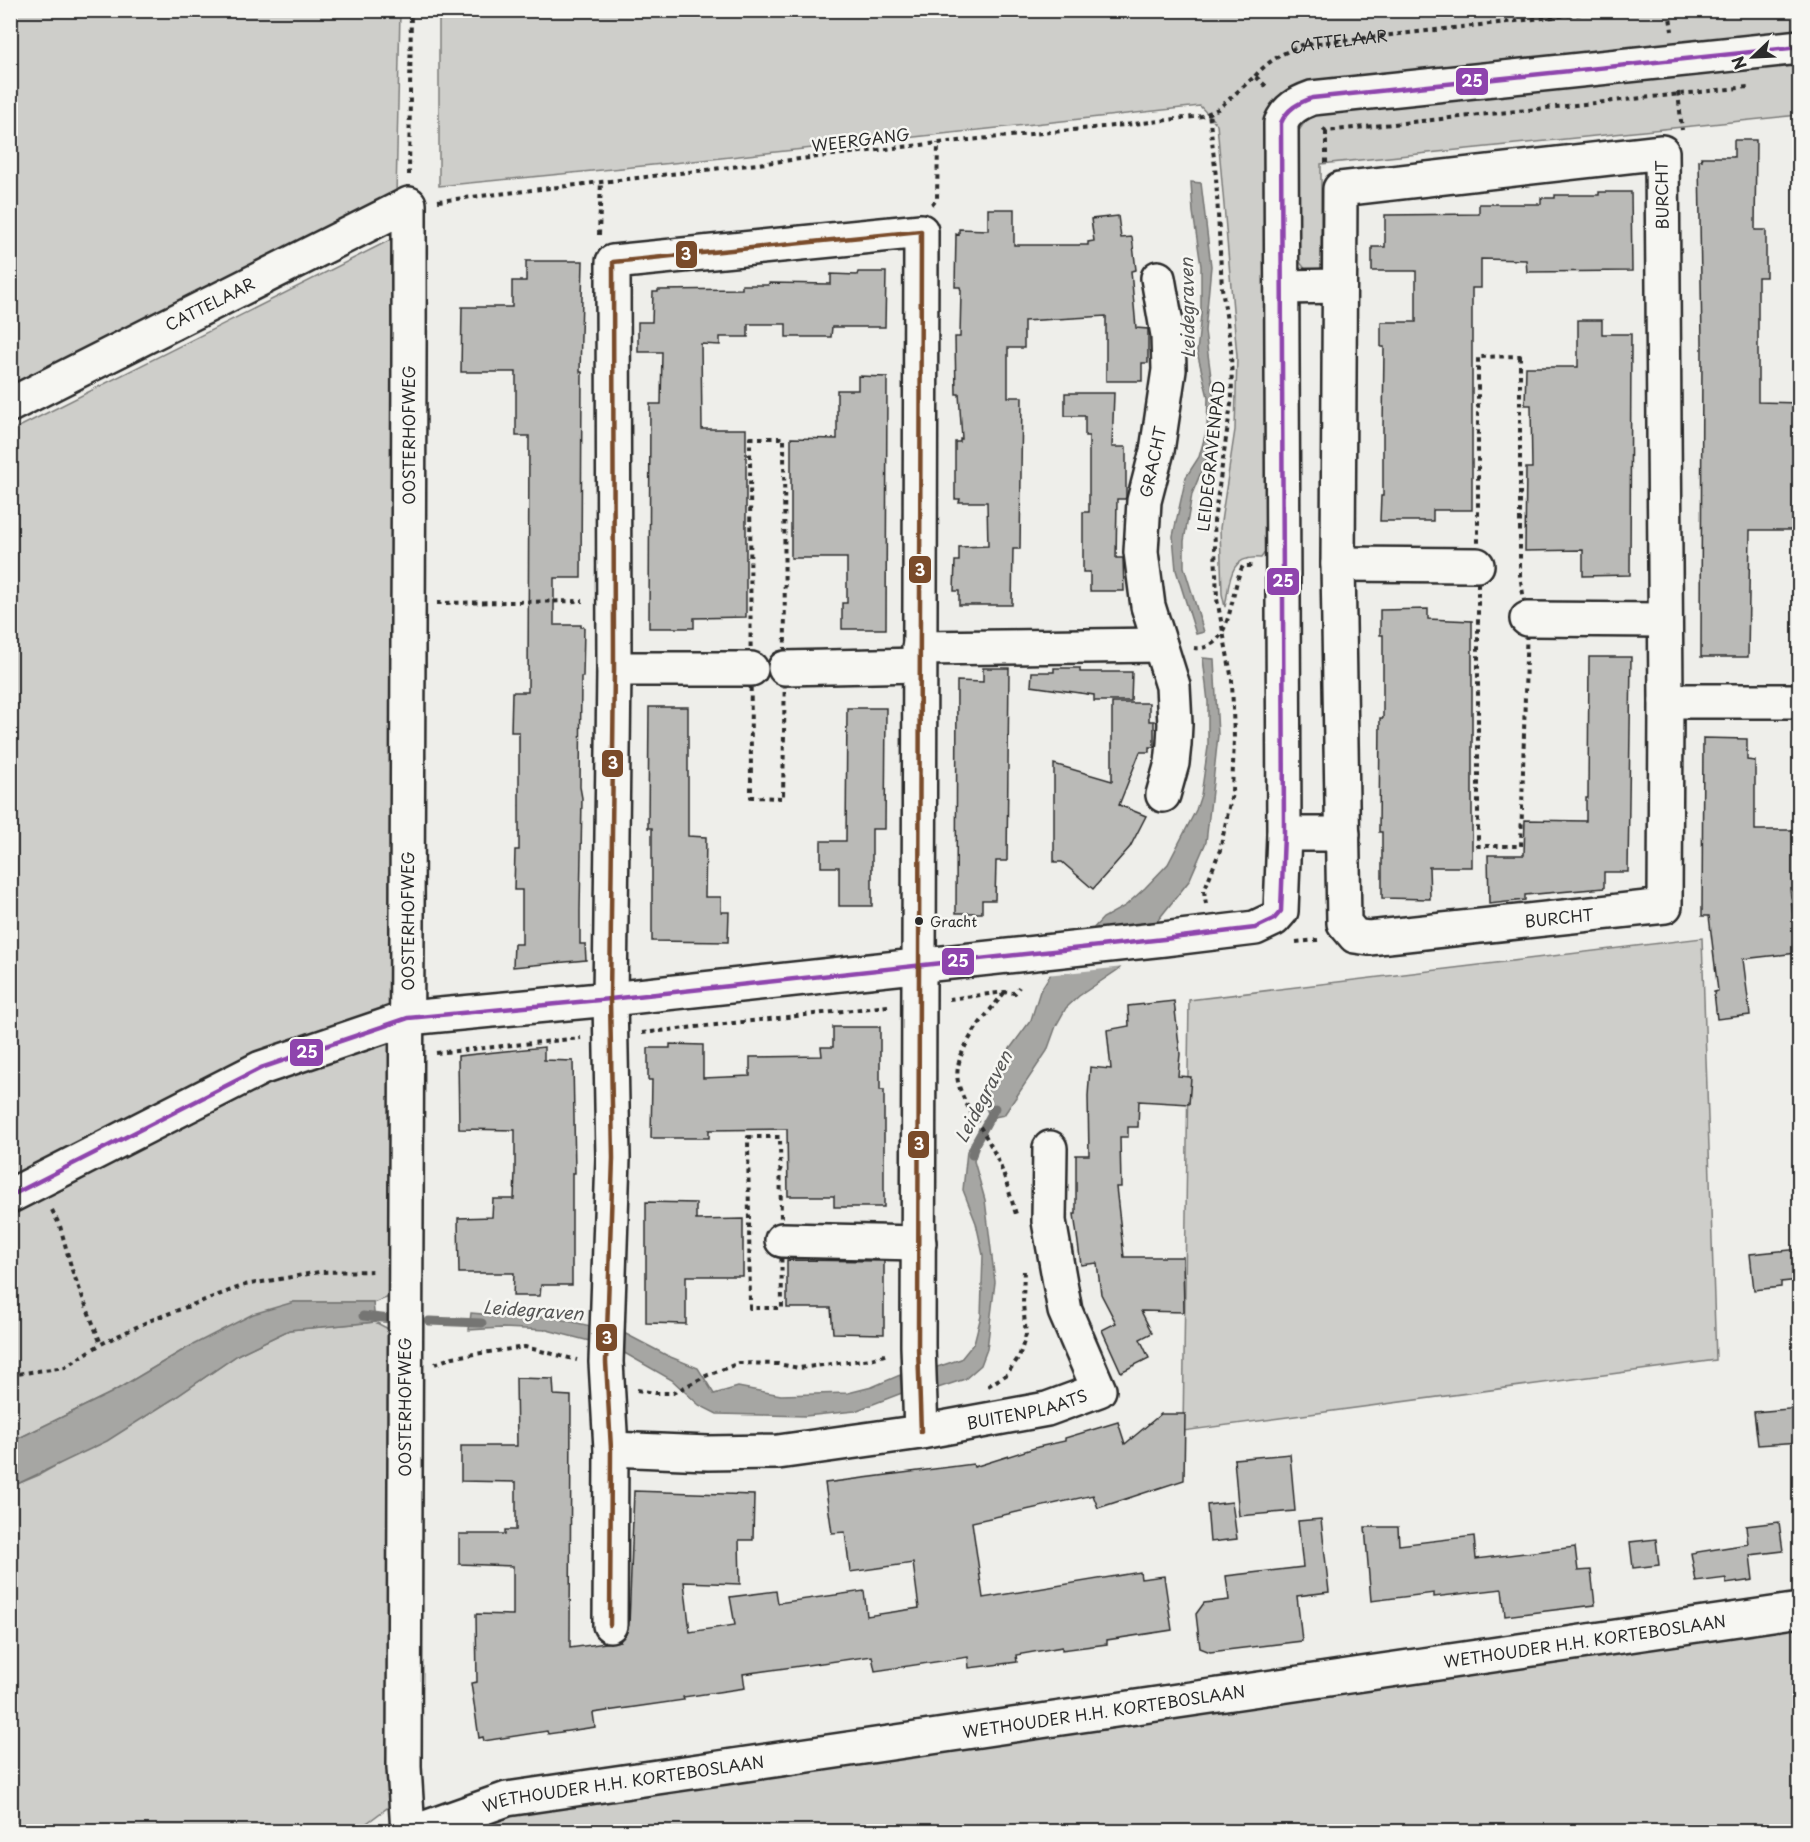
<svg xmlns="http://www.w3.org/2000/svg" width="1810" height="1842" viewBox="0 0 1810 1842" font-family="'Playpen Sans',sans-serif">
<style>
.green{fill:#cececa;stroke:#7c7c7a;stroke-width:1.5}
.water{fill:#a6a6a3;stroke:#757573;stroke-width:1.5}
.pier{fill:#eeeeea}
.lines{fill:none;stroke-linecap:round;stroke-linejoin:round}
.stream{stroke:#757573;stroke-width:9}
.building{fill:#babab7;stroke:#2b2b2b;stroke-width:1.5}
.street-casing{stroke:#2b2b2b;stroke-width:38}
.path{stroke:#2b2b2b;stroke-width:4;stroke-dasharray:4.5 4.5;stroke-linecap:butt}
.street{stroke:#f6f6f2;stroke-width:33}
.bus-1-casing{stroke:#f6f6f2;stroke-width:9}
.bus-2-casing{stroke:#f6f6f2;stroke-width:9}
.bus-1{stroke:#8e44ad;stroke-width:4.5}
.bus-2{stroke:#7a4b2a;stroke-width:4.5}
.bus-dot{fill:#2b2b2b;stroke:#f6f6f2;stroke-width:2}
.labels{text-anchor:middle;stroke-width:5;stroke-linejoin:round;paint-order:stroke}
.bus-label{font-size:14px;fill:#2b2b2b;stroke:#f6f6f2;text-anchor:start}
.street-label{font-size:16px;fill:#2b2b2b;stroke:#f6f6f2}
.water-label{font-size:18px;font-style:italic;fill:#565655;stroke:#f6f6f2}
.line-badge{stroke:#f6f6f2;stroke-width:2}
.badge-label{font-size:16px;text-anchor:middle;font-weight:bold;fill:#fff}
</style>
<rect width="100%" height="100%" fill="#eeeeea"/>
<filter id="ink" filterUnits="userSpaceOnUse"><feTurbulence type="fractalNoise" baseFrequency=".0167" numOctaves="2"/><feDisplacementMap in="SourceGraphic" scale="12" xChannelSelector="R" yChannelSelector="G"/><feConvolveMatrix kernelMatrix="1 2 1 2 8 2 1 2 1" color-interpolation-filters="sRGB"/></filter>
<g filter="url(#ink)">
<g class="green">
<path d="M1799 10 1800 32 1272 109 1268 548 1261 558C1228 554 1230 582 1225 607L1222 594 1220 528 1235 430 1237 356 1217 124 1200 106 703 160 439 186V11Z"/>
<polygon points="11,11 400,11 396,196 11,392"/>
<path d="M1799 61V115L1321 164V271L1306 270 1299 261 1298 133C1303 122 1309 118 1320 113Z"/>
<polygon points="402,234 395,1295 373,1303 373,1302 294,1302 185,1349 111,1393 11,1442 11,431"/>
<polygon points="1702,938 1716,1360 1183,1431 1189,1000"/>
<polygon points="375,1322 398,1334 391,1805 356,1831 11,1831 10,1487 39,1475 173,1399 239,1354 289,1330"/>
<polygon points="1799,1628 1799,1831 452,1832 483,1818"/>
</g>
<g class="water">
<polygon points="1191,182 1201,183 1211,266 1205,331 1217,423 1215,438 1192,494 1184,541 1184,567 1204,632 1196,634 1176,570 1173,536 1186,477 1199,457 1207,429 1208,397 1197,352 1201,315 1201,266 1193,212"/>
<polygon points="1203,658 1214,659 1218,735 1213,782 1206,842 1189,881 1119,969 1079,996 1066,1008 1056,1026 1047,1051 1004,1115 990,1118 984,1103 992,1080 1006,1054 1031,1020 1040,991 1052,972 1103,918 1125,906 1145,888 1168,864 1196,810 1201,795 1208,747 1208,702"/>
<polygon points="973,1143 978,1145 974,1161 985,1200 995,1282 987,1349 981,1365 965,1379 932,1390 931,1369 961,1359 974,1343 981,1316 983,1255 976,1223 963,1190 967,1151"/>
<polygon points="294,1302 373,1302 375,1322 289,1330 239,1354 173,1399 107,1441 11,1487 11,1442 111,1393 185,1349 253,1314"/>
<polygon points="471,1313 518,1317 550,1317 600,1328 601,1344 547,1330 502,1328 469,1330"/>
<polygon points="622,1332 668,1356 698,1368 714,1394 738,1387 781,1395 848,1393 872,1387 900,1375 902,1393 855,1411 805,1416 717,1414 699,1405 672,1380 621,1351"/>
</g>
<polygon class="pier" points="1161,921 1124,967 1046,975 1090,928"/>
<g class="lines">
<g class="stream">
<polyline points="972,1155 975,1144 995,1108"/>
<polyline points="363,1316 391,1319"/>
<polyline points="429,1321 482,1323"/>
</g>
</g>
<g class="building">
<polygon points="1734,140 1756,140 1755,230 1766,230 1766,277 1758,277 1758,402 1800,403 1800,530 1750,530 1748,657 1701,657 1702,341 1699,160 1702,160 1701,157 1734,157"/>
<polygon points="1599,192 1631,192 1632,271 1527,272 1526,260 1481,259 1481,288 1472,288 1472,510 1433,510 1433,521 1380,521 1381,496 1383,496 1383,429 1384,347 1381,347 1381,322 1416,322 1416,271 1372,271 1372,247 1385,247 1385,215 1479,214 1479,204 1541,204 1541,198 1555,198 1555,195 1599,195"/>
<polygon points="988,209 1014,209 1014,245 1088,245 1088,242 1094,241 1091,219 1118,216 1121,238 1132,237 1136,270 1131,271 1136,328 1148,329 1148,363 1142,363 1142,381 1106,381 1106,316 1024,321 1024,348 1008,348 1008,397 1022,397 1020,549 1013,549 1012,605 959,605 959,591 954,591 955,561 959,561 959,547 988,546 987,502 959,502 960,499 955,499 955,442 960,442 960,439 962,439 959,394 956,394 955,337 960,337 961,291 960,287 955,287 956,234 959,235 959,229 988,230"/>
<polygon points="526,261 583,261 580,372 582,372 581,578 554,578 554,625 581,625 581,627 584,627 583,677 581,677 580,787 582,798 580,910 580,944 585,944 586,960 513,967 514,944 522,944 522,890 514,890 515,850 519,850 519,732 511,732 512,692 528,692 529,436 516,436 516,372 461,372 462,307 512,307 512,281 526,281"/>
<polygon points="858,272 886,272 885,327 832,327 831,337 786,337 786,324 748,324 748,337 720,337 720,345 701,344 702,429 746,429 746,617 694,618 694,628 649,628 650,404 661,404 662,352 638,352 638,322 652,322 653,292 658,292 658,290 742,289 742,285 768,285 769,283 831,284 831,274 857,275"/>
<polygon points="1578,320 1602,320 1602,334 1631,334 1630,575 1583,576 1583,550 1525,551 1526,468 1532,468 1531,405 1525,405 1526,367 1578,367"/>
<polygon points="858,376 887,377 886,629 842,629 842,603 847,603 847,558 791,558 791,438 837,439 837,390 858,390"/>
<polygon points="1065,393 1114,393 1112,447 1126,447 1126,497 1125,499 1117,499 1116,558 1123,558 1124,591 1090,591 1090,572 1083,572 1083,512 1089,512 1089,436 1085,436 1085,416 1065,416"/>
<polygon points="1428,609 1428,619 1472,621 1472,867 1429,867 1430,899 1382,898 1382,832 1379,832 1380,718 1383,718 1383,635 1380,635 1380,610"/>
<polygon points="1589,657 1631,657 1628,872 1604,872 1604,888 1525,895 1525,900 1489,904 1488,855 1524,855 1525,820 1586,821 1586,798 1588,798"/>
<polygon points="983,668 1009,668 1007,861 996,861 995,900 982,900 982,913 956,913 957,681 983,682"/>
<polygon points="1054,668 1080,668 1080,672 1132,672 1131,701 1094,701 1094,695 1031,686 1032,672 1054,672"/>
<polygon points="1112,703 1149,703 1149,721 1154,721 1154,747 1149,747 1149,752 1140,752 1119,805 1146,816 1130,847 1093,889 1062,862 1054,862 1054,764 1112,781"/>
<polygon points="649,707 688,707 688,836 706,837 705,897 721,897 721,912 729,912 728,942 652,941 652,828 648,828"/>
<polygon points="847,708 886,708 885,829 872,829 872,906 839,906 839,867 821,867 821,841 846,841"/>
<polygon points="1703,738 1747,739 1747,760 1755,761 1755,830 1798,830 1798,889 1790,889 1797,953 1743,959 1750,1015 1717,1019 1714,992 1718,991 1709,916 1702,916"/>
<polygon points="1174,1001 1180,1054 1178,1076 1191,1077 1189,1104 1139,1101 1138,1127 1128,1127 1128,1137 1120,1137 1121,1187 1116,1187 1124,1257 1183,1257 1184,1312 1141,1311 1152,1333 1140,1339 1149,1358 1121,1372 1102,1330 1116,1323 1101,1294 1097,1263 1081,1265 1074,1214 1076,1214 1076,1155 1089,1155 1088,1096 1090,1067 1111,1069 1107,1030 1129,1026 1128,1006"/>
<polygon points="833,1027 880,1027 880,1090 884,1090 884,1207 834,1207 834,1196 788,1196 787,1129 709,1130 709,1138 651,1138 652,1080 648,1080 648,1048 670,1048 670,1044 703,1045 703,1078 750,1076 750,1057 822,1056 821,1047 833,1047"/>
<polygon points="544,1047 544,1060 573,1061 575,1173 572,1173 572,1285 541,1285 540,1296 513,1296 514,1273 459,1273 458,1218 492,1217 493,1199 514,1199 515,1172 515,1130 459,1129 458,1056"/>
<polygon points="646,1202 696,1203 696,1220 743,1219 743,1276 686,1276 686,1324 646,1323"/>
<polygon points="1800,1249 1800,1280 1781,1282 1781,1287 1754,1290 1750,1254"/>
<polygon points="787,1260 884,1261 884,1334 833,1333 831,1308 787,1308"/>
<polygon points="516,1378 553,1379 554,1395 571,1396 570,1648 620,1641 626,1634 629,1625 634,1491 754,1495 753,1540 739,1540 740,1584 684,1582 690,1632 735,1625 730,1597 776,1591 778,1603 864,1591 867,1616 919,1608 913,1563 850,1572 845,1532 832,1533 825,1483 973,1464 974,1467 1038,1447 1065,1441 1065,1438 1118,1422 1125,1444 1161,1414 1185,1414 1184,1480 1098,1508 1093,1495 972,1522 983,1598 1140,1572 1141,1579 1164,1576 1172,1630 1107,1640 1107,1644 1062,1650 1062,1647 1016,1655 1017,1662 969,1668 968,1657 875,1671 872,1656 743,1674 745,1688 683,1697 684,1700 593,1713 595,1727 548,1734 547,1731 484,1741 483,1737 479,1738 471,1683 477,1682 476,1614 513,1615 513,1566 459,1564 459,1534 505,1534 505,1530 516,1530 516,1482 461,1481 461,1446 517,1446"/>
<polygon points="1800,1408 1800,1442 1758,1445 1754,1412"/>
<polygon points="1290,1454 1295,1511 1239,1516 1234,1459"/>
<polygon points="1232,1502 1237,1539 1210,1542 1207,1505"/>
<polygon points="1321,1519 1329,1592 1297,1596 1302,1641 1210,1652 1200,1648 1196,1614 1204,1603 1229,1600 1226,1576 1303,1567 1298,1521"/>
<polygon points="1779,1522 1783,1551 1750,1555 1753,1580 1726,1584 1726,1578 1696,1582 1691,1553 1748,1544 1746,1526"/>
<polygon points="1365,1527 1398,1527 1399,1545 1474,1536 1476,1559 1575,1547 1578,1571 1591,1570 1595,1605 1505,1616 1502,1589 1434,1597 1434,1593 1371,1601"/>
<polygon points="1656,1539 1659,1565 1633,1568 1630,1542"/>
</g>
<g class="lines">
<defs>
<g id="street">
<polygon points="1662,152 1666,701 1665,906 1369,938 1355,936 1344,923 1338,564 1340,189"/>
<polyline points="1158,278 1168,335 1169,370 1157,451 1144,501 1141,552 1148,606 1173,686 1175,724 1174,744 1172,763 1163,795"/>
<polyline points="1283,287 1339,286"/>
<path id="s2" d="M10 405 409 204C410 725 404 1246 404 1767L408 1832"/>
<polyline points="1338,564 1477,565"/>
<polyline points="1527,619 1665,620"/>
<polyline points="919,648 1160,645"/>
<polyline points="785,668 919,665"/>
<polyline points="614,669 751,669"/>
<polyline points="1666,701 1800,701"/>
<polyline points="1284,834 1343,834"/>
<path d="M10 1196 261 1068 408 1018 610 999 1164 939 1255 928 1274 919 1281 911 1284 834 1281 123C1287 109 1298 103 1312 98L1800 47"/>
<polyline points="782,1240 919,1243"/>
<path id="s3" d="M611 1449 708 1453 778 1452 921 1432 1047 1409 1099 1390 1065 1311 1049 1221 1050 1148"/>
<polyline points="610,1625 611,1449 606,1362 613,1158 610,999 614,669 613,262 921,231 918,1346 921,1432"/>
<path id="s4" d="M414 1832 507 1799 1800 1610"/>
</g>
</defs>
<use href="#street" class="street-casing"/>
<g class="path">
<polyline points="1669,10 1672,31"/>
<path id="s1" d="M1255 76C1269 60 1283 53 1302 45L1614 10"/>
<polyline points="1678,92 1682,130"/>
<polyline points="1323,129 1326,131 1748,87"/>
<polyline points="1326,163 1326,131"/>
<polyline points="409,175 411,10"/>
<polyline points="438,201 938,143 1134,124 1202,116 1218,109 1255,76 1268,88"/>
<polyline points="932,205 937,199 938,143"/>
<polyline points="599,235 601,181"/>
<polygon points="1520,356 1520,575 1527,619 1521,846 1478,846 1478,357"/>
<polygon points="750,438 784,438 785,668 783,798 751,797"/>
<polyline points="437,603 583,601"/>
<path d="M1194 648C1234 652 1229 589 1243 566H1254"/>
<polyline points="1206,904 1204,891 1220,850 1232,793 1234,738 1232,680 1217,599 1214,521 1232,397 1231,348 1222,288 1216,177 1209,112"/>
<polyline points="1296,942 1318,940"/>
<path d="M1004 993C986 1016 949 1054 959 1086 966 1109 982 1127 992 1148 1003 1168 1009 1192 1016 1214"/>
<polyline points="949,999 1005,992 1015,993 1019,987"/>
<polyline points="642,1033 888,1006"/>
<polyline points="436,1053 581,1038"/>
<polygon points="748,1137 780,1137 782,1308 750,1308"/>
<polyline points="52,1210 60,1226 72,1270 101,1344"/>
<polyline points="435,1364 453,1357 525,1347 577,1360"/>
<polyline points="10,1375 65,1367 101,1344 149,1321 245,1285 320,1272 375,1271"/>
<polyline points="988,1386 1006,1375 1019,1357 1026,1335 1023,1304 1024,1268"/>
<polyline points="637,1390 655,1393 673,1393 708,1375 739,1363 778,1364 799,1368 871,1359 888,1354"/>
</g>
<use href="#street" class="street"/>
<defs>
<path id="bus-1" d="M10 1196 261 1068 408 1018 610 999 1164 939 1255 928 1274 919 1281 911 1284 834 1281 123C1287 109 1298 103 1312 98L1800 47"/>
<polyline id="bus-2" points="610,1625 611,1449 606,1362 613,1158 610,999 614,669 613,262 921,231 918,1346 921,1432"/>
</defs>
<use href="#bus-1" class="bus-1-casing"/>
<use href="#bus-2" class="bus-2-casing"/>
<use href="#bus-1" class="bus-1"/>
<use href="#bus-2" class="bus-2"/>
</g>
</g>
<circle class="bus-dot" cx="919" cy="921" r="5"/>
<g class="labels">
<g class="bus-label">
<text x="930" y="927">Gracht</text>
</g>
<g class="street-label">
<text dy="6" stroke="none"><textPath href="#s1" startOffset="94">CATTELAAR</textPath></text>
<text transform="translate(861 140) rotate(-7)" y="6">WEERGANG</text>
<text transform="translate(1662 195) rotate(-91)" y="6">BURCHT</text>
<text dy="6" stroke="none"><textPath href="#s2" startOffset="224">CATTELAAR</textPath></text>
<text transform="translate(409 435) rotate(-90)" y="6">OOSTERHOFWEG</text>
<text transform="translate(1211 456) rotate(-84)" y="6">LEIDEGRAVENPAD</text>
<text transform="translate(1153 462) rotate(-78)" y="6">GRACHT</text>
<text transform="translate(1559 918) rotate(-6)" y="6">BURCHT</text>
<text transform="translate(408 921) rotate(-90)" y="6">OOSTERHOFWEG</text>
<text transform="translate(405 1407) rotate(-90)" y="6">OOSTERHOFWEG</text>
<text dy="6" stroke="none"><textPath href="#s3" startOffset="420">BUITENPLAATS</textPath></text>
<text dy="6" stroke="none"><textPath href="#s4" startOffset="1188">WETHOUDER H.H. KORTEBOSLAAN</textPath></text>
<text dy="6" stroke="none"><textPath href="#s4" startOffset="702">WETHOUDER H.H. KORTEBOSLAAN</textPath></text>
<text dy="6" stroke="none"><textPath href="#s4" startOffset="216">WETHOUDER H.H. KORTEBOSLAAN</textPath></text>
</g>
<g class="water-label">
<text transform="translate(1188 308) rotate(-91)" y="6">Leidegraven</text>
<text transform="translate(984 1097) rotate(-62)" y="6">Leidegraven</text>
<text transform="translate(533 1311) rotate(4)" y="6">Leidegraven</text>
</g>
</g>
<g class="line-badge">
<rect x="1455" y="67" width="34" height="29" rx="6" fill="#8e44ad"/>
<rect x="675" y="240" width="23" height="29" rx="6" fill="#7a4b2a"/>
<rect x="908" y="555" width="24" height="29" rx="6" fill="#7a4b2a"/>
<rect x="1266" y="567" width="34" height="29" rx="6" fill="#8e44ad"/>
<rect x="601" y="749" width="23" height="29" rx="6" fill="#7a4b2a"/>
<rect x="941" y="947" width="34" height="29" rx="6" fill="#8e44ad"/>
<rect x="289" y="1038" width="35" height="29" rx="6" fill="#8e44ad"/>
<rect x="907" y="1130" width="23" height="29" rx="6" fill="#7a4b2a"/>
<rect x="595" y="1323" width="23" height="29" rx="6" fill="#7a4b2a"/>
</g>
<g class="badge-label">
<text x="1472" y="87">25</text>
<text x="686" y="260">3</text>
<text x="920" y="576">3</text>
<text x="1283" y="587">25</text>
<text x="613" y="769">3</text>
<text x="958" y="967">25</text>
<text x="307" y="1058">25</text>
<text x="919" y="1150">3</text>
<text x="607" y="1344">3</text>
</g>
<rect width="1810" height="1842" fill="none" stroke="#f6f6f2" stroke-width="36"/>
<rect x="18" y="18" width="1774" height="1806" fill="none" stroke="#2b2b2b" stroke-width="2" filter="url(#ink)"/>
<g transform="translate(1753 57) rotate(247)" stroke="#f6f6f2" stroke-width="4.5" paint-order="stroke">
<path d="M0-4.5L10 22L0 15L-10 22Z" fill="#2b2b2b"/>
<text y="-9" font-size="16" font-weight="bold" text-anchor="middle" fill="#2b2b2b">N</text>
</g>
</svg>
